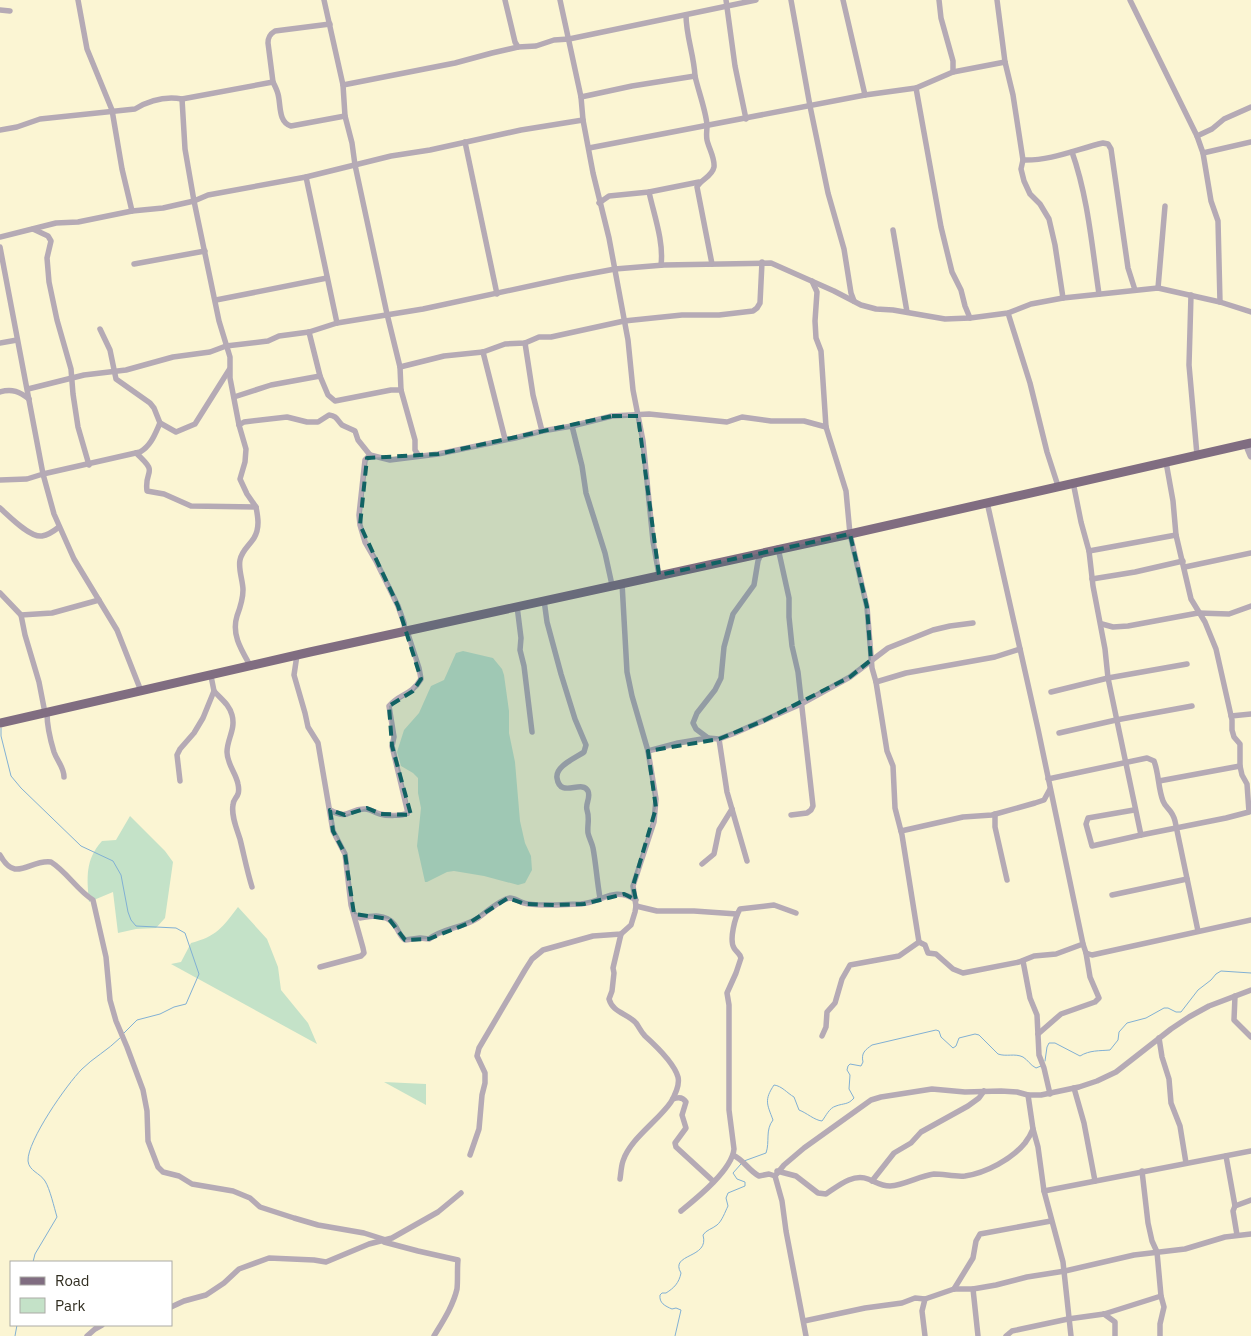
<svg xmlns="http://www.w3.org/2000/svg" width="1251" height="1336" viewBox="0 0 1251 1336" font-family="'IBM Plex Sans',sans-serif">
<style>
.green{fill:#c4e2c8}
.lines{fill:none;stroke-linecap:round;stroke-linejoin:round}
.stream{stroke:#81b0d4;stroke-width:1}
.minor{stroke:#b5aab5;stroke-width:5.5}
.tertiary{stroke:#b5aab5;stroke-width:7}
.primary{stroke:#806d81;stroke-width:9}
.marked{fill:#116263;fill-opacity:0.2;stroke:#116263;stroke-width:4;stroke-dasharray:10 6;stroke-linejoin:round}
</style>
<rect width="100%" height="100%" fill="#fbf5d3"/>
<g class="green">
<polygon points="463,651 493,658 502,669 504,675 509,711 509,733 515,762 520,821 525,843 531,856 532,870 525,883 518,885 484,876 454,871 447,872 427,882 425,882 417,846 421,808 418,793 418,778 413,773 401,766 397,752 404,730 419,713 431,686 444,680 456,653"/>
<path d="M130 816 165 851 173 862 165 918 156 928 136 929 118 933 113 892 89 902C87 877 85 860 102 841L116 840Z"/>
<path d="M238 907 267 939 278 967 281 990 308 1023 317 1044 171 964 181 962 191 943C217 936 222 928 238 907Z"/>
<polygon points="384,1082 426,1084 426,1105"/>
</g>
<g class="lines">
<g class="stream">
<polyline points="1,728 1,736 11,776 21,788 81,846 113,861 121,875 128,912 131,920 136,926 176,928 185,933 199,974 186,1004 174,1007 160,1014 137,1020 124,1033"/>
<path d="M1045 1061 1047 1047 1049 1043H1055L1080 1056C1090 1050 1099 1051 1110 1050L1118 1040 1119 1032 1127 1023 1146 1018 1164 1008H1168L1176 1012H1181L1198 990 1211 980 1216 974 1221 971 1251 973"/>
<path d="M744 1161 766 1153C770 1142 765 1130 773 1120 767 1104 764 1100 774 1085 782 1086 787 1093 794 1097L799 1110C807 1113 814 1120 822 1121 826 1116 829 1108 836 1106 844 1103 848 1105 854 1098L849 1089 850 1075 847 1070 848 1066 850 1064 861 1066 863 1062C861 1053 865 1050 872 1045L936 1030 939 1031 941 1037 953 1048 956 1046 959 1038 975 1034 979 1035 998 1054C1006 1057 1015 1053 1023 1057 1028 1060 1030 1065 1036 1068L1041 1066"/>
<path d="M33 1262 35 1254 57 1217C54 1207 50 1189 45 1181 40 1173 29 1171 28 1161 27 1141 67 1084 82 1069 93 1058 108 1050 120 1038"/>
<polyline points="15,1336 17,1325"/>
<path d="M675 1336 681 1310 676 1308 672 1309C665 1306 659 1303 660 1295L662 1293H666C674 1288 679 1283 681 1273 669 1253 710 1259 703 1235 706 1230 712 1229 717 1225 722 1221 725 1212 728 1206L726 1198 728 1193 745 1186V1182L737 1179 733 1173 741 1164"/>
</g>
<g class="minor">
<polyline points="78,0 87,49 112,110 122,169 132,211"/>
<polyline points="324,0 343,85 345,116"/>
<polyline points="505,0 515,42 518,47"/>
<polyline points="560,0 581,97 583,120 593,173 609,238 628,340 633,390 643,441 653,541 659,575"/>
<polyline points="726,0 735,66 746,119"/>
<polyline points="791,0 810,106 828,193 844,249 851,293 854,301"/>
<polyline points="843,0 865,95"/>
<polyline points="939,0 941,18 953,61 953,72"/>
<polyline points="997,0 1005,62 1013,95 1023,160 1021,169 1024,181 1030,194 1040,204 1049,219 1055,245 1063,298"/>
<polyline points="1130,0 1197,136 1203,153 1211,201 1218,221 1220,302"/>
<polyline points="0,10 10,11"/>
<path d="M686 15C686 36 694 55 695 76"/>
<path d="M273 82 268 43C268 37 270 34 275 31L330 24"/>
<polyline points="343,85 455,63 492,53 518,47 536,46 554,40 569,39 756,0"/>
<polyline points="916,88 941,227 952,272 961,290 965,306 970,318"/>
<path d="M581 97 632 86 695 76C698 90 706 111 707 125 707 131 706 135 707 140 709 149 715 158 714 167 712 177 701 179 697 187L712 264"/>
<polyline points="182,99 185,149 194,201 219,321 230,357 230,378 239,425 246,449 245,462 240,479 247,494 256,507"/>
<path d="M0 130 17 127 40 119 135 109C150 100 165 96 182 99L273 82C275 86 277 90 278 94 281 105 278 122 291 126L345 116 352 143 355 165 387 314 400 367 401 390"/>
<polyline points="1197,136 1212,129 1224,119 1251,107"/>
<polyline points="465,142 497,294"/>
<polyline points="589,148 865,95 916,88 953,72 1005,62"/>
<path d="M1072 152C1088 197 1092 247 1099 294"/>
<polyline points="1203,153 1251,142"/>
<path d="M1023 160C1051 161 1077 149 1103 143L1108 144 1111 149 1128 268 1135 290"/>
<polyline points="306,177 337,323"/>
<path d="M649 192C654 215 664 242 661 265"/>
<polyline points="599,203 609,196 649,192 699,182"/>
<polyline points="33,229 48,236 51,241 47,258 49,282 57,320 71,369 73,394 78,427 89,465"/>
<polyline points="893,230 907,312"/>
<polyline points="0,237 56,223 78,222 132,211 163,208 194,201 208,195 306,177 391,156 430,150 521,130 583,120"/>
<polyline points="0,247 43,474 54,514 74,559 117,630 141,691"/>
<polyline points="134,264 205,251"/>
<polyline points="812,281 817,292 815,321 816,338 821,351 826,427 846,491 850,534 867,607 872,668 876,682 887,751 893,766 895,808 902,835 919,942"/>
<polyline points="1158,288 1165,206"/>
<polyline points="1191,295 1189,365 1197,455"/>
<polyline points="216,300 327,278"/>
<polyline points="1008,313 1030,383 1047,452 1058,486"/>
<polyline points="100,329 110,350 116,379 150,403 154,408 160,423"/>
<polyline points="309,332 320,376"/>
<polyline points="0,343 17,340"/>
<polyline points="525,343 533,395 542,431"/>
<polyline points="483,352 505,439"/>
<polyline points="400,367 444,356 483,352 505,344 525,343 539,337 551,337 624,321 682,315 719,315 753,311 757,308 760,303 762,262"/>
<polyline points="28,389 84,375 126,370 173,357 210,352 226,346 268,341 279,336 309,332 337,323 423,309 567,278 615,269 664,265 771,263 834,291 861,305 876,309 893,310 945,319 970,318 1008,313 1031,304 1063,298 1158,288 1220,302 1251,312"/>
<path d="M0 392C12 388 20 392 29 399"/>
<polyline points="234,397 271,385 320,376 328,395 335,401 391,390 401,390 415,440 415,450 419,456"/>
<path d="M239 425 244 422 287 417 307 422H318L329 415C337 416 337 420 342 425 346 427 351 429 355 431L358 440 370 455"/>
<polyline points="572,426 582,466 586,493 605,553 612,585"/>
<path d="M136 453C160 475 144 468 147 491L164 494 191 506 256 507C258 517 260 528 254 538 249 546 242 550 240 560 238 569 243 581 243 590 243 600 240 608 237 616 231 635 242 651 251 667"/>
<path d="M0 480 27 479 43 474 140 452C151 446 155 434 160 423L176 432 195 424 229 370"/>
<polyline points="1073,482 1081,522 1089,551 1093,586 1105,649 1108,678 1141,835"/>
<polyline points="987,502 1038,729 1083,944 1086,953 1092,955 1251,920"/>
<path d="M0 508C9 516 30 538 42 536 48 535 54 531 59 527"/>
<polyline points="778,548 789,598 789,617 792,646 798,672 813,806 811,810 807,813 791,815"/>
<polyline points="1089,551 1176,535"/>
<polyline points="1185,567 1251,553"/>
<polyline points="1092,579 1135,572 1183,561"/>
<polyline points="0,593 21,615 25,635 39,682 45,713"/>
<path d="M544 600 547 622 561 674 575 719 586 745 584 752C576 758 555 766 557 778 560 799 582 779 588 791 591 798 585 804 587 810 590 819 587 825 588 833 589 838 592 843 593 848 596 864 597 881 600 898"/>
<polyline points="517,606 521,638 520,650 524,666 532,732"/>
<polyline points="21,615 52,613 99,600"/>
<polyline points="1102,624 1113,627 1128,626 1198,613 1229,614 1251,606"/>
<polyline points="405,632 404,623 398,606 376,561 365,542 360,525 359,515 365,460 370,455 390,460 438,454 515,438 542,431 572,426 612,416 649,414 727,422 742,417 771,421 804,421 826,427"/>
<polyline points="297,655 294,675 305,713 308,727 318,743 333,831 345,854 351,905 363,948 364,953 361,956 320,967"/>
<polyline points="876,682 906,673 995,657 1020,649"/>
<path d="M214 691C221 699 229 704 232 715 236 729 227 739 227 752 227 764 236 773 238 784 241 798 233 797 233 805 231 816 237 829 240 839 244 855 247 871 252 887"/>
<polyline points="1051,692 1108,678 1187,664"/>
<path d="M47 713C47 726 50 739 54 752 57 761 64 767 64 777"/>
<polyline points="1231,716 1251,714"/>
<polyline points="1059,733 1116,720 1192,706"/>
<polyline points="708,738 696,729 693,723 697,713 715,690 721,678 724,647 733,614 754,585 758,561 762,552"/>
<polyline points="719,739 727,792 747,861"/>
<polyline points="648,751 678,743 708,738 719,739 735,733 801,704 850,677 888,648 933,630 950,626 973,623"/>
<path d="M1048 779 1147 758 1154 761C1159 774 1158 788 1163 801 1166 809 1172 809 1175 821L1198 931"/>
<polyline points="180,781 177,755 180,749 194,733 203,718 214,691 211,676"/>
<polyline points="1159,781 1240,766"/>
<path d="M330 810C350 821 349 808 365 809 370 809 375 813 380 814 387 816 402 816 408 813L392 746 394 737 389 706C400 693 411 696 421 679L419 668 407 631"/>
<polyline points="1134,810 1088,818 1086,824 1092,846 1141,835 1226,818 1249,812 1247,784 1242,775 1240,766 1240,744 1234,737 1232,730 1232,720 1216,649 1205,622 1191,599 1176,535 1173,501 1166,462"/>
<polyline points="995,814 995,827 1007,880"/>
<polyline points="901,831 963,817 992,815 1035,803 1044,800 1050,789"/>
<path d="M0 855C16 884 29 859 51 862 67 872 77 890 93 900L106 957 110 1000 116 1021 127 1047 143 1090 147 1111 148 1141 158 1167 163 1172 179 1176 192 1184 233 1191 250 1198 260 1207 294 1218 318 1225 364 1233 386 1240"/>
<polyline points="702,864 714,854 719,830 732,809"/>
<polyline points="1112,895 1187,879"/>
<polyline points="636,906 657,911 694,911 737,914"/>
<path d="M354 914 360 918C371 916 385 913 394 924 398 929 399 935 405 940L420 938 429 939C443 928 463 928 478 918 485 913 501 899 510 898 515 898 519 902 524 903 535 907 568 904 581 904 603 902 613 886 636 900"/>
<polyline points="919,942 925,945 928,953 936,954 953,969 963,973 1019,962 1034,956 1056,954 1083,944"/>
<polyline points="1023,961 1030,998 1037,1015 1039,1055 1044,1068 1050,1094"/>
<polyline points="1235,996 1234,1020 1251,1037"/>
<polyline points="1038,1034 1061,1014 1095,1002 1099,998 1090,977 1086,953"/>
<polyline points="822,1036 826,1027 827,1012 835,1003 842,979 850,965 899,956 919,942"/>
<polyline points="1159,1038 1162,1057 1169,1079 1171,1103 1180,1126 1186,1163"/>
<polyline points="1074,1088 1084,1123 1095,1181"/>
<polyline points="1028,1095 1033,1129 1038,1147 1044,1191 1063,1262 1071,1336"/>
<path d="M673 1099C678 1097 683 1097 686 1102L682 1115 686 1128 675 1143 676 1147 713 1181"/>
<polyline points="470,1155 479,1129 482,1095 485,1083 485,1073 477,1056 479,1048 525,970 532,959 543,950 593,936 621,934 631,925 635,912 636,906 633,886 654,822 656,799 648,751 632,696 627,672 622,583"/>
<path d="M733 1155C745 1161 748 1170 759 1176L769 1174 775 1176"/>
<polyline points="1226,1156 1235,1206"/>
<path d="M777 1171 796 1176 818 1193 826 1194C838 1186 853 1173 868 1179 876 1182 881 1186 890 1186 905 1185 919 1176 934 1174 944 1174 955 1177 965 1176 986 1173 1012 1159 1025 1143 1028 1139 1031 1134 1033 1129"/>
<polyline points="1142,1171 1148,1223 1152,1241 1157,1252 1161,1296 1164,1307 1160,1324 1160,1336"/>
<path d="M620 1179C621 1173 621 1167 623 1161 630 1139 658 1121 671 1102 675 1095 680 1085 678 1077 674 1063 655 1045 645 1036 641 1032 639 1027 636 1023 627 1013 613 1013 609 999L612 991 614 973 613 968 621 934"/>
<polyline points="872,1181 894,1153 911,1143 921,1132 968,1106 979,1098 984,1091"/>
<polyline points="1044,1191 1251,1151"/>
<path d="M681 1211C697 1198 732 1170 734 1149L729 1110V1005L727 993 736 973 741 958C740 953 736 952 734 948 729 940 735 917 740 909L774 905 796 913"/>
<polyline points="1237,1235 1233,1211 1235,1206 1251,1200"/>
<path d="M384 1242 418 1251 458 1260C457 1269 458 1279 457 1289 453 1306 443 1321 434 1336"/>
<polyline points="954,1289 973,1258 976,1241 980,1234 1051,1221"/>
<polyline points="973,1289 978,1336"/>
<polyline points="925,1299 922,1311 925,1336"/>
<polyline points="171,1307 184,1301 206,1295 224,1283 239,1269 269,1258 314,1260 326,1262 369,1244 392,1238 438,1212 461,1193"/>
<polyline points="1104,1314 1115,1322 1115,1336"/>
<polyline points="804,1321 865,1308 902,1303 915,1298 925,1299 954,1289 973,1289 996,1285 1027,1277 1065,1271 1134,1255 1185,1249 1225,1237 1251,1234"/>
<polyline points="87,1336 95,1329 102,1325"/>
<polyline points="806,1336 786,1231 782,1201 775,1176 784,1165 804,1148 871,1100 881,1097 932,1089 965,1092 1001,1091 1017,1092 1028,1095 1041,1095 1079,1087 1097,1081 1116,1072 1171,1029 1189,1017 1209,1006 1251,990"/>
<polyline points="1006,1336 1012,1331 1068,1319 1104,1314 1161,1296"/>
</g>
<polyline class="tertiary" points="1246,444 1251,456"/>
<polyline class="primary" points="0,723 310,652 850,534 1251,443"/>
</g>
<path class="marked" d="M612 416H638L659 575 850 534 867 607 871 660 850 677 763 721 719 739 648 751 656 808 633 886 636 900 624 894 584 904 554 905 525 904 508 898 469 923 429 939 405 940 389 919 354 914 345 854 333 831 330 810 345 815 367 808 381 814 411 815 392 746 389 706 413 691 421 679 398 606 360 525 367 458 438 454Z"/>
<rect x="10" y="1261" width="162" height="65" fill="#ffffff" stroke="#acaba6"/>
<rect x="20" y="1277" width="25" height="8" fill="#806d81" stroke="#acaba6"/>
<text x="55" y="1286" font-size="15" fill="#302d20">Road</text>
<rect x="20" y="1298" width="25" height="15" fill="#c4e2c8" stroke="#acaba6"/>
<text x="55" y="1311" font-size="15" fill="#302d20">Park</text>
</svg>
